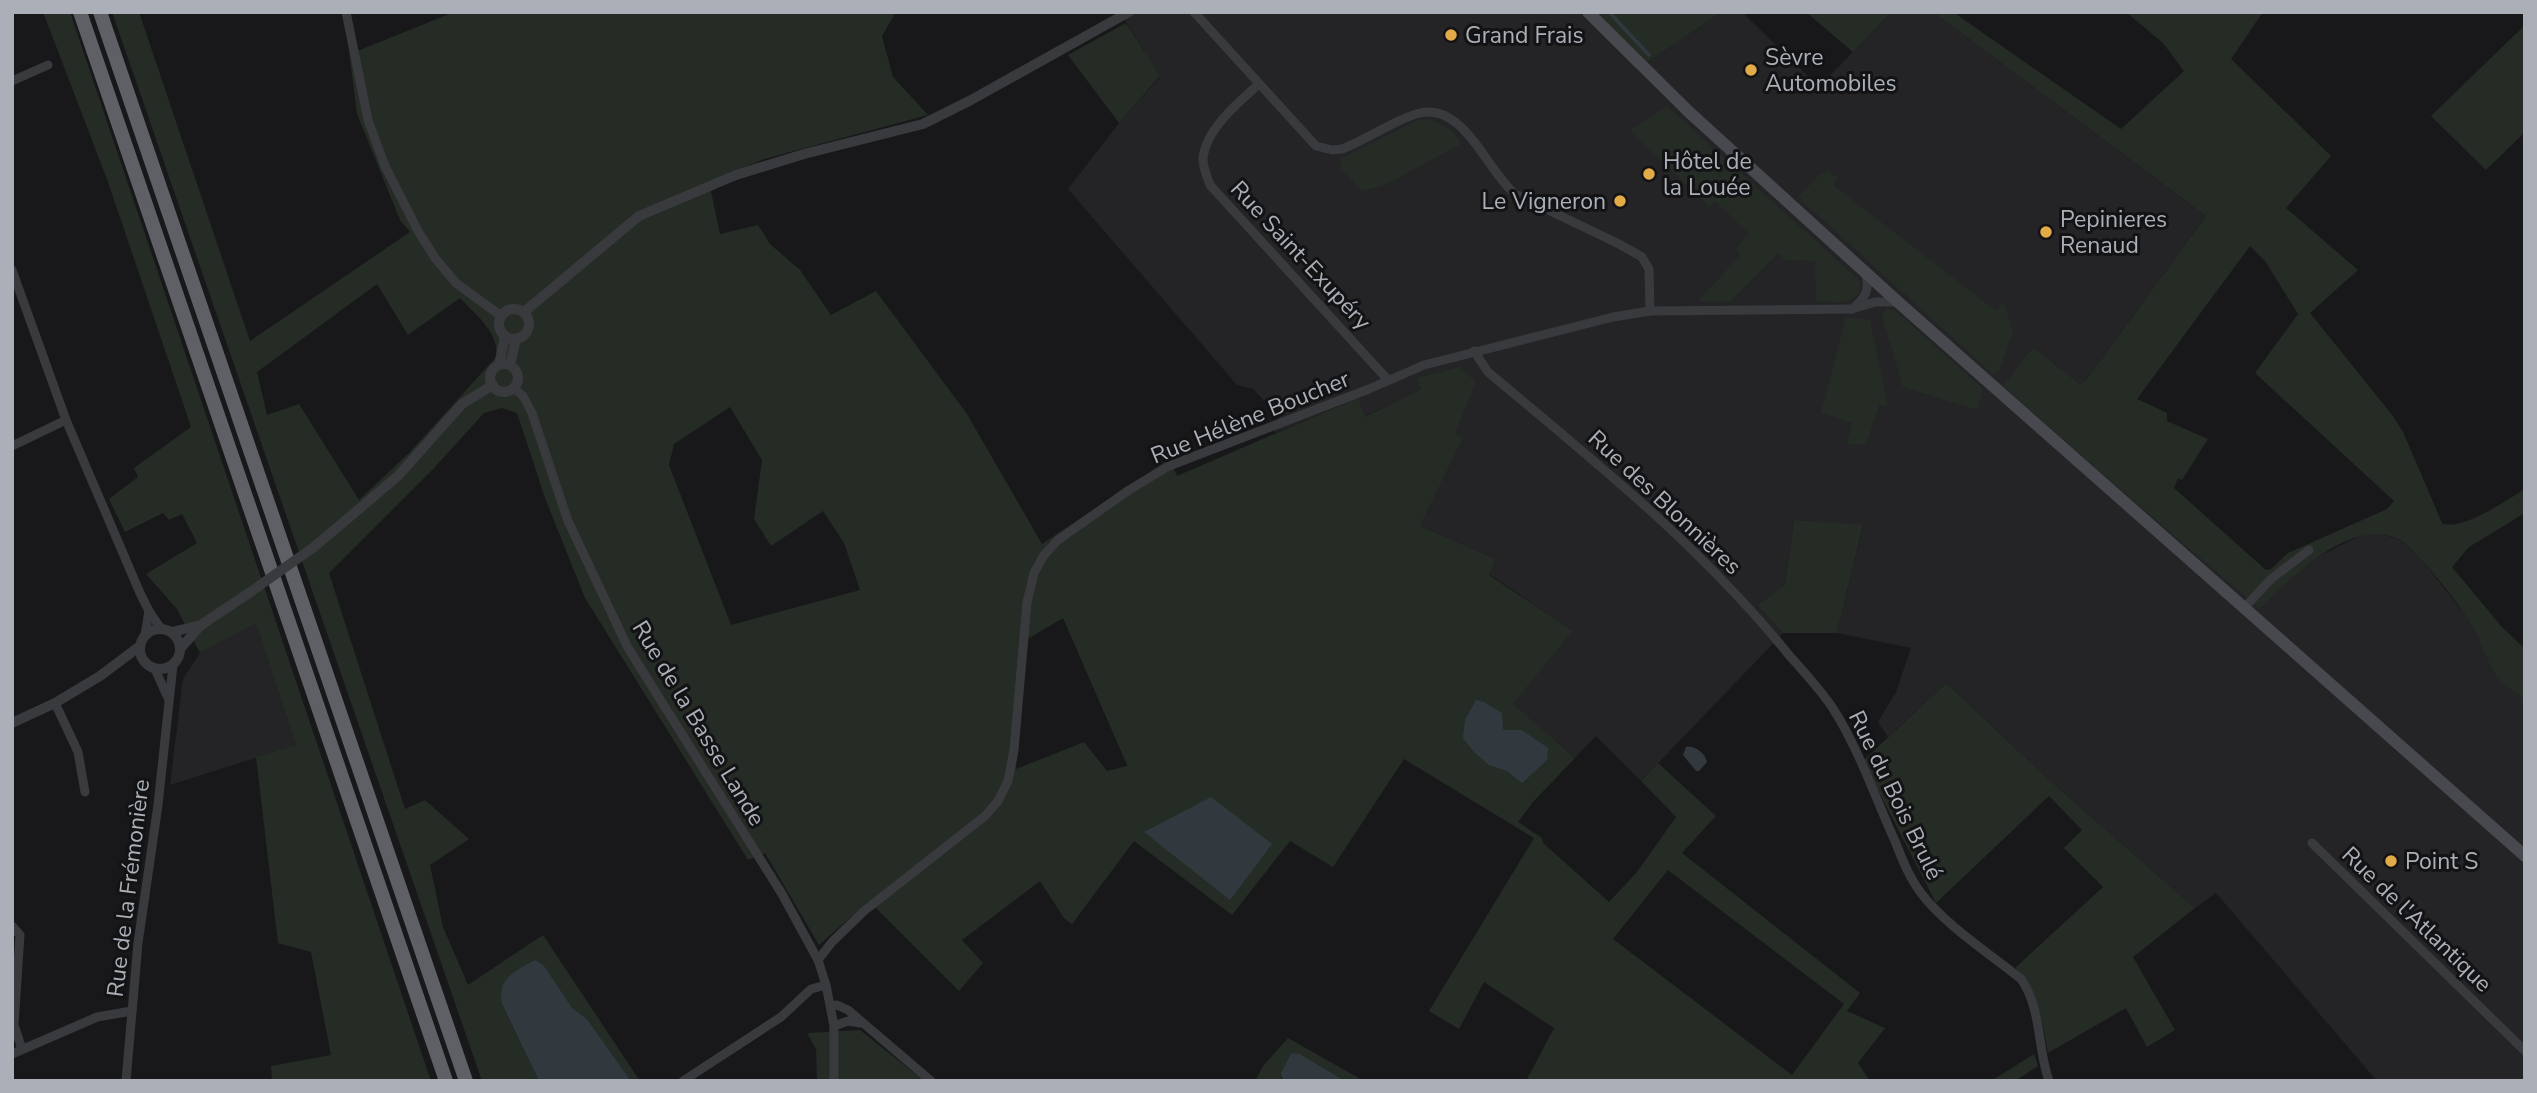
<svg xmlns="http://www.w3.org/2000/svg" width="2537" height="1093" viewBox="0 0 2537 1093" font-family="'Nunito Sans',sans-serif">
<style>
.built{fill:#242427}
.green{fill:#242c25;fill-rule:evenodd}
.water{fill:#31393f}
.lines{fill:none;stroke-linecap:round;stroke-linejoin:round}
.stream{stroke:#31393f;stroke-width:3.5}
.minor{stroke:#393a3e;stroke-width:9}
.tertiary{stroke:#393a3e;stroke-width:10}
.secondary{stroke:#48494e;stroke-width:12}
.trunk{stroke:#5e6066;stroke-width:14}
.tertiary-bridge{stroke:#393a3e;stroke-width:10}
.poi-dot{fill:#e2ab48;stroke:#131315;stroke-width:2.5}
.labels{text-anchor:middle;stroke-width:6;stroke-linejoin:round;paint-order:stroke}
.poi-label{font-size:23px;fill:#abb0b8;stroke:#131315;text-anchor:start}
.street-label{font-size:23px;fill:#abb0b8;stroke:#131315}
</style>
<rect width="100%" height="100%" fill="#18181a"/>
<g class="built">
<polygon points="1120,12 1579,12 1636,70 1722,12 1742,12 1819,87 1891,12 1933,12 2206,216 2087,379 2080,384 2033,347 2004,386 2124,493 2260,608 2295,573 2320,556 2363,534 2383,534 2400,540 2418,555 2471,622 2497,675 2525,700 2525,1081 2377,1081 2216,893 2195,908 2057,787 1946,683 1888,737 1878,722 1896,692 1911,648 1837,633 1863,526 1794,520 1785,585 1757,605 1783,633 1641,781 1596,736 1575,758 1512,704 1573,631 1489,574 1496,559 1420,526 1462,439 1454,435 1421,389 1364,417 1357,399 1275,433 1272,425 1279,417 1253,389 1237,385 1068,189 1119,123 1160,77"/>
<polygon points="256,622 296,745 170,785 183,679 200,653"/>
</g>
<g class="green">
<polygon points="43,12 70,12 431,1081 272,1081 271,1066 331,1055 311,952 278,943 256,757 296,745 256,623 200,653 177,609 146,574 197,543 182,514 169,520 163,513 125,532 109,499 138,477 134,468 191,427 108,182"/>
<path d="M112 12H139L250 341 410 232 400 220 357 114 349 51 360 50 454 12H896L882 36 893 77 928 115 764 159 709 182 720 234 758 225 770 244 800 270 831 315 876 291 967 414 1042 544 1169 459 1177 476 1358 398 1365 417 1421 389 1417 378 1460 367 1476 382 1455 434 1463 438 1420 526 1496 559 1489 575 1573 631 1513 704 1575 758 1533 802 1518 822 1542 838 1543 843 1609 902 1637 872 1676 817 1641 781 1658 763 1716 816 1682 853 1860 993 1847 1011 1885 1028 1858 1063 1870 1081H1526L1554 1028 1484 982 1459 1029 1429 1011 1534 838 1404 759 1333 867 1290 841 1232 915 1134 841 1072 924 1064 918 1040 881 962 940 983 963 959 991 869 901 819 945 765 853 748 860 585 598 545 498 517 413 502 408 484 413 434 468 329 573 405 809 425 800 469 839 430 865 443 927 468 985 543 935 640 1081H631L587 1019 572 1008 560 992 502 1004 539 1081H482ZM377 284 408 335 460 298C475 314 500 333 496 357L410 452 359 500 299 404 267 415 257 372ZM730 407 762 460 754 519 771 546 823 511 844 543 860 590 731 625 669 465 674 444ZM1063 618 1127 765V766L1107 771 1084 742 1016 769 1026 640ZM1668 870 1844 1004 1792 1075 1613 939Z"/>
<polygon points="1579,12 1722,12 1636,70"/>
<polygon points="1806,12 1891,12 1853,52"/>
<path d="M1933 12H1953L2121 129 2184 71 2163 43 2126 12H2263L2231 59 2331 156 2286 208 2358 270 2310 313 2393 416 2403 432 2442 523C2462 532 2506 500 2525 489V513L2469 547 2452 567 2501 626 2525 649V700C2516 692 2503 684 2496 675 2485 659 2481 638 2470 622 2459 604 2417 550 2400 540 2354 514 2290 578 2260 609L2124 493 2003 386 2033 347 2080 384 2087 379 2206 216ZM2250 246 2265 261 2298 314 2255 373 2394 501 2387 509 2288 553 2271 569 2266 570 2174 488 2178 478 2182 480 2208 439 2167 421V413L2137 399Z"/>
<polygon points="1126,23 1160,76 1119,123 1068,55"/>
<polygon points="2525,25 2525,132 2486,170 2431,116"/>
<path d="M1667 106 1860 281C1862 308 1834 302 1816 301L1815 261 1785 260 1778 253 1729 302 1698 301 1741 255 1736 249 1749 234 1715 201 1709 207 1630 130Z"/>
<polygon points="1430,119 1453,131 1461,144 1385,185 1362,191 1341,168 1340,159 1418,120"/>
<polygon points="1828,171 1838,178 1833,185 1996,311 2003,303 2005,306 2013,332 2000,369 1994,375 1798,197 1819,175"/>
<polygon points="1887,308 1898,313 1983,389 1977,410 1903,387 1882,316"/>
<polygon points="1846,317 1870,320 1888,406 1879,405 1866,444 1847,445 1852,423 1821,413"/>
<polygon points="1794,520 1863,525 1837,633 1783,633 1757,605 1785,585"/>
<path d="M1946 683 2057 787 2195 908 2133 957 2175 1030 2147 1047 2126 1008 2048 1053C2042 1022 2039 991 2015 968L2103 887 2064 848 2082 830 2049 796 1936 903 1863 761Z"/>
<polygon points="860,1030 924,1081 817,1081 816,1049 807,1033"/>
<polygon points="1288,1038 1364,1081 1345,1081 1300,1054 1295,1053 1281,1077 1283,1081 1255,1081 1263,1066"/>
<polygon points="2034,1054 2038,1066 2015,1081 1991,1081"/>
</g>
<g class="water">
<polygon points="1476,700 1484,702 1502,713 1503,730 1522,730 1548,748 1547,760 1522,783 1507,771 1489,765 1475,753 1463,738 1465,720"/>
<path d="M1686 747C1695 745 1705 753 1707 762L1699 771H1696L1683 755Z"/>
<polygon points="1211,797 1272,844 1230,900 1144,832"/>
<path d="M535 960 544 966 572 1008 587 1019 631 1081H539L502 1004C497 978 514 972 535 960Z"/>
<polygon points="1295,1053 1300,1054 1345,1081 1283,1081 1281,1073 1291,1054"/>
</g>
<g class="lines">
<polyline class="stream" points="1609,12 1649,55"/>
<g class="minor">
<polyline points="346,12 368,120 385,166 418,231 435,258 456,283 501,316"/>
<path d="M1194 12 1316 146 1332 150 1342 149C1368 139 1391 122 1416 114 1463 99 1486 170 1515 194L1619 244 1642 257 1649 269 1650 311"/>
<polyline points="12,81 48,65"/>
<path d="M1258 85C1238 103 1205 130 1203 159 1203 168 1207 176 1210 185L1388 380"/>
<polyline points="12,270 66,420 140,593 149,611 161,629"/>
<path d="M1865 273C1871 290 1865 298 1852 309L1875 302H1898"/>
<path d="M1474 351 1488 372C1593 460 1701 546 1788 654 1803 671 1819 688 1832 707 1858 747 1875 797 1895 841 1902 859 1909 877 1921 893 1944 924 1990 954 2021 979 2042 1009 2037 1047 2049 1081"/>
<polyline points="514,388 523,396 532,413 568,521 628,648 782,894 818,960 826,985 834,1026 834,1081"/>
<polyline points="12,446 66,420"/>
<polyline points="2243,609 2271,579 2309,550"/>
<polyline points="145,635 149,611"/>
<polyline points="155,669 168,698"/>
<polyline points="55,703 78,752 85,792"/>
<polyline points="2312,843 2525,1051"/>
<polyline points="12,926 20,935 14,1025 22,1049"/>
<polyline points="818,960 832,942 864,911 985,816 998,801 1008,781 1014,750 1027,602 1034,573 1044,555 1058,540 1129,490 1169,466 1369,389 1424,365 1613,317 1650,311 1852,309"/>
<polyline points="831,1006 837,1005 848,1010 931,1081"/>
<polyline points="834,1026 848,1021 860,1023"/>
<polyline points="12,1054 97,1017 132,1011"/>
<polyline points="126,1081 138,943 158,805 173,665"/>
<polyline points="683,1081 781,1017 811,989 826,985"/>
</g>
<g class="tertiary">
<circle cx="514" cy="324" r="15"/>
<polyline points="524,312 639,216 736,175 804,154 923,124 971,100 1129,12"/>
<circle cx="504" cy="378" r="14"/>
<polyline points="499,365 505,336"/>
<polyline points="510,365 516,339"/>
<polyline points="314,547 398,476 462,404 493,385"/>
<circle cx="160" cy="649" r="20"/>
<polyline points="172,632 201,625"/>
<polyline points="180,649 201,625 249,593"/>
<polyline points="12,723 55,703 100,676 140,646"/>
</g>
<polyline class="secondary" points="1588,12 1689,112 1898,302 2525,856"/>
<g class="trunk">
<polyline points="80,12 446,1081"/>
<polyline points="100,12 466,1081"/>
</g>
<polyline class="tertiary-bridge" points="249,593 314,547"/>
</g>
<g class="poi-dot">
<circle cx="1451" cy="35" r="7"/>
<circle cx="1751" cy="70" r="7"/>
<circle cx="1649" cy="174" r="7"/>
<circle cx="1620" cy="201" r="7"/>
<circle cx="2046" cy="232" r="7"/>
<circle cx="2391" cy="861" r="7"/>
</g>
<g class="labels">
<g class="poi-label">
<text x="1465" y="43">Grand Frais</text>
<text x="1765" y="65">Sèvre<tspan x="1765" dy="26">Automobiles</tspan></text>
<text x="1663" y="169">Hôtel de<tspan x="1663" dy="26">la Louée</tspan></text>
<text x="1606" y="209" text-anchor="end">Le Vigneron</text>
<text x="2060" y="227">Pepinieres<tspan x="2060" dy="26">Renaud</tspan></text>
<text x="2405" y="869">Point S</text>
</g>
<g class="street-label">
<text transform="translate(1301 255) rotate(47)" y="8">Rue Saint-Exupéry</text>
<text transform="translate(1250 417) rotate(-22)" y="8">Rue Hélène Boucher</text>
<text transform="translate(1665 502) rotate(43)" y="8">Rue des Blonnières</text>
<text transform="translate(699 723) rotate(59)" y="8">Rue de la Basse Lande</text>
<text transform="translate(1896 795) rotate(64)" y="8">Rue du Bois Brulé</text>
<text transform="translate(128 888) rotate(-83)" y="8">Rue de la Frémonière</text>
<text transform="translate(2417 919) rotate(44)" y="8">Rue de l'Atlantique</text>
</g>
</g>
<rect width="2537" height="1093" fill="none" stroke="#abb0b8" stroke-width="28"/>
</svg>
